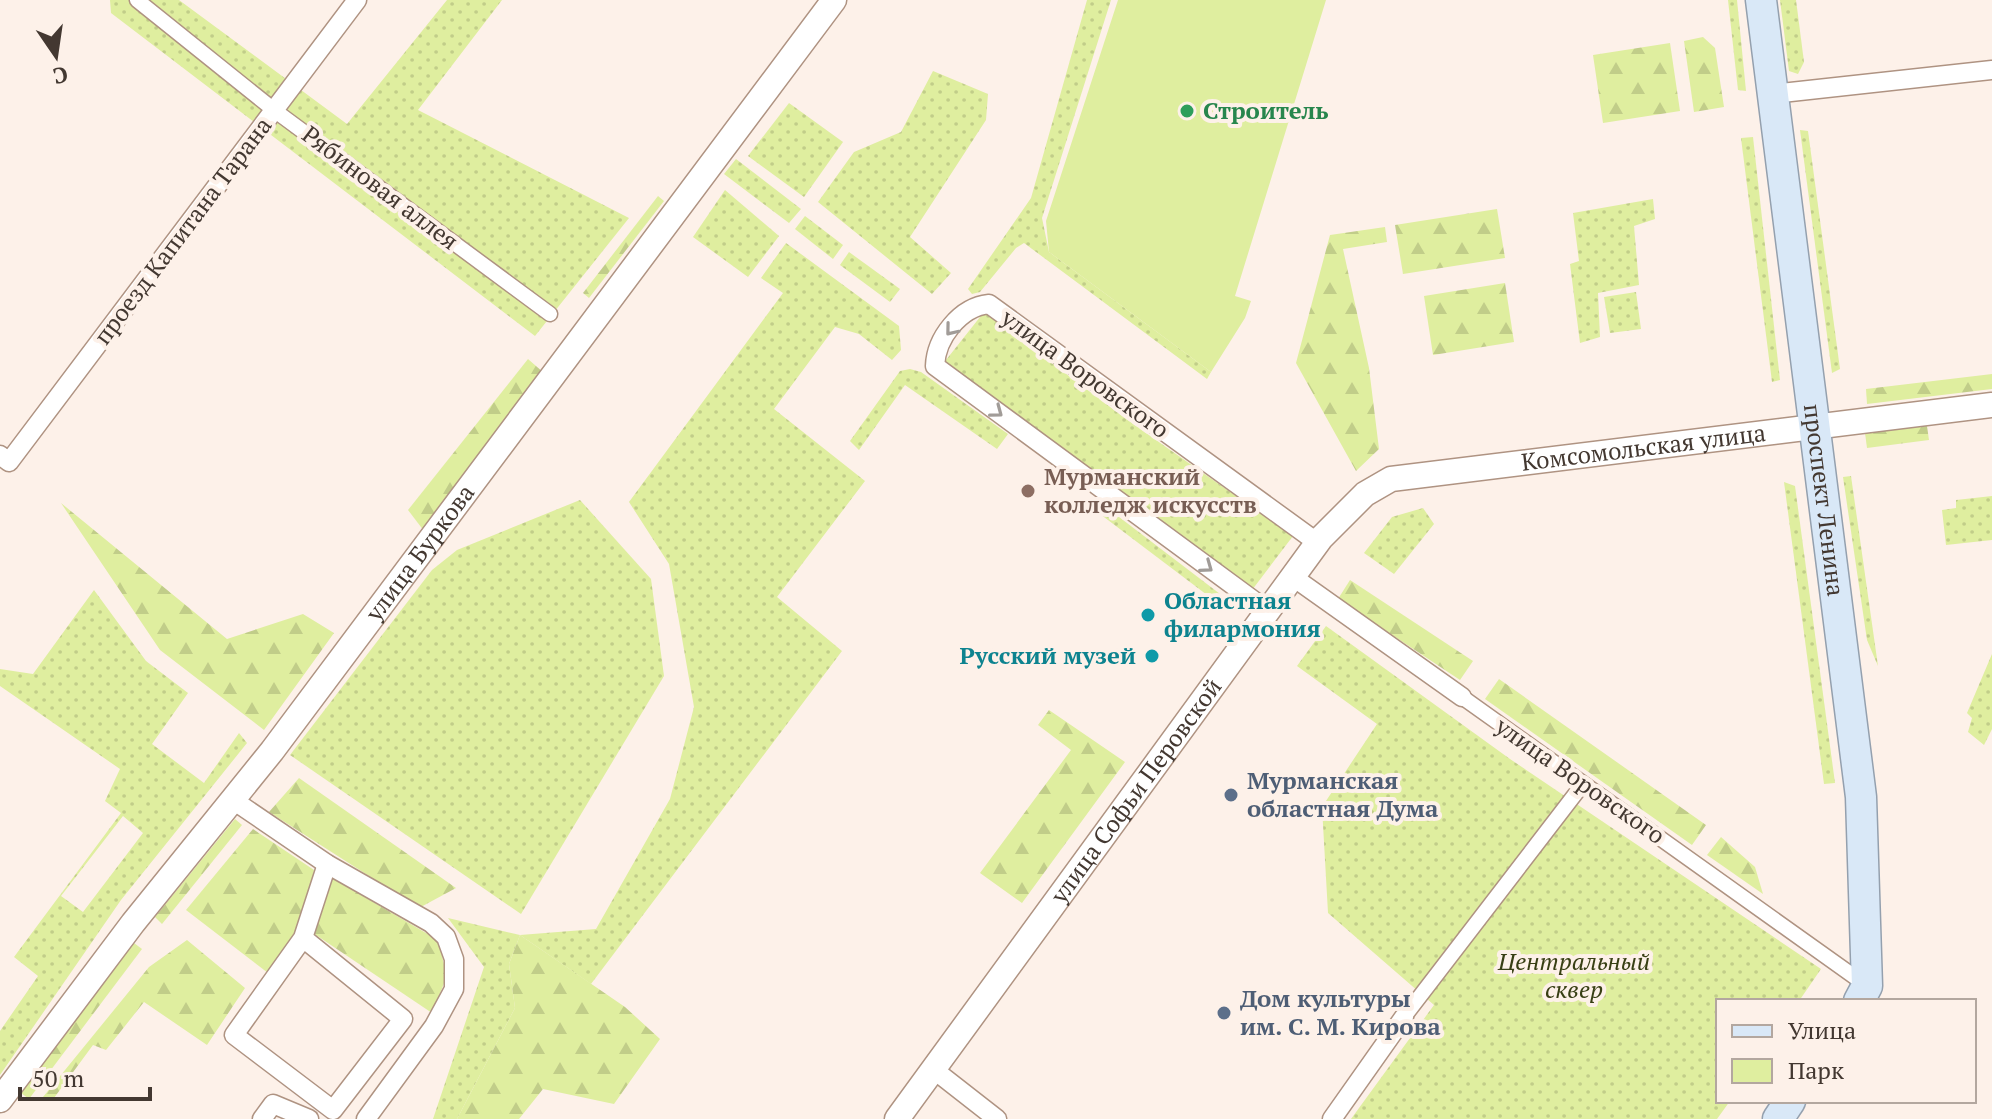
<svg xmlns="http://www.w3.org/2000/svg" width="1992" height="1119" viewBox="0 0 1992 1119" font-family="'PT Serif',serif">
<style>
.green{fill:url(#green-dots);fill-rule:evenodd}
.forest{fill:url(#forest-firs)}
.pitch{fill:#dfee9f}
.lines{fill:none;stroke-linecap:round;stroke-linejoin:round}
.pedestrian-casing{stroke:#af9382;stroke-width:17}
.minor-casing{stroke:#af9382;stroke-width:21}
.tertiary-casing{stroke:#af9382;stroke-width:27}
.primary-casing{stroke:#94a0ae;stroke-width:33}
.pedestrian{stroke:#fff;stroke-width:14}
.minor{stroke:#fff;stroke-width:18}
.tertiary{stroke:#fff;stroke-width:24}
.primary{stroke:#d9e8f7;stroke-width:30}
.oneway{stroke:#a19c98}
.leisure-dot{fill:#2e9e5b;stroke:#fdf1e9;stroke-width:3}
.education-dot{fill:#8d6e63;stroke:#fdf1e9;stroke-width:3}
.culture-dot{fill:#0f9aa8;stroke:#fdf1e9;stroke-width:3}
.service-dot{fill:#5c6f8a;stroke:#fdf1e9;stroke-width:3}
.labels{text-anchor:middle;stroke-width:8;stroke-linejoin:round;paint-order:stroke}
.leisure-label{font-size:24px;font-weight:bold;fill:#27864d;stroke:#fdf1e9;text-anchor:start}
.street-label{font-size:24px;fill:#433831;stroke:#fdf1e9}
.education-label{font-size:24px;font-weight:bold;fill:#785e54;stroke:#fdf1e9;text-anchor:start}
.culture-label{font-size:24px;font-weight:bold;fill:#0d838f;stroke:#fdf1e9;text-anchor:start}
.service-label{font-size:24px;font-weight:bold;fill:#4e5e75;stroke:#fdf1e9;text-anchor:start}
.park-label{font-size:24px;font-style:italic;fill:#383f14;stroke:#fdf1e9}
</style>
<defs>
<pattern id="green-dots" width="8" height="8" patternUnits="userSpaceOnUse" patternTransform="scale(2)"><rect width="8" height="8" fill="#dfee9f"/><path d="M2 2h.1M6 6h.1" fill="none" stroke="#c1cd89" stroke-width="1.8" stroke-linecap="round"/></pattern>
<pattern id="forest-firs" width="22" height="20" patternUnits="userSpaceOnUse" patternTransform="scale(2)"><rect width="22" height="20" fill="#dfee9f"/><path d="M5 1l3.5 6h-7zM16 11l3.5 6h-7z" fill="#c1cd89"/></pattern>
</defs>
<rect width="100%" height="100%" fill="#fdf1e9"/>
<g class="green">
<polygon points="110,0 179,0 347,124 447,0 502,0 418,110 629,218 535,336 111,13"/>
<polygon points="1087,0 1111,0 1042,218 1049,252 1211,372 1207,379 1024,243 1016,248 980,292 972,294 968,289 1031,198"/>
<polygon points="1728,0 1737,0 1746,91 1738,90"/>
<polygon points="1780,0 1796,0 1804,62 1798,74 1789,71"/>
<polygon points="933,71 988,94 986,120 910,237 951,273 932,294 818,202 854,152 901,132"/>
<polygon points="789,103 843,142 804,197 748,156"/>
<polygon points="1800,130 1808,131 1840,369 1832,373"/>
<polygon points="1753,137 1780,380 1772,382 1741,138"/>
<polygon points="736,159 801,209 789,223 724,174"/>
<polygon points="725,190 779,236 748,277 693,237"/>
<polygon points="1653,199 1655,219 1634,226 1639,285 1598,293 1600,337 1580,343 1570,264 1579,261 1573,213"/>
<polygon points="805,216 843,245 833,259 795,229"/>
<polygon points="786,243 899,326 901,350 892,360 859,334 835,327 774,409 865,481 777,597 842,651 591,984 520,935 509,964 515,1008 457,1119 433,1119 484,967 448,918 520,935 596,929 670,799 694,707 669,564 629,502 783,293 761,278"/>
<polygon points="849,252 900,289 890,302 840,265"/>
<polygon points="1636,292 1641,329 1610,333 1604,297"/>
<polygon points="984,312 1126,419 1293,536 1252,590 942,365"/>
<polygon points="910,369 921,372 1008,434 997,449 905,385 859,450 850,441 900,371"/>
<polygon points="1851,476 1878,666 1867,640 1843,477"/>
<polygon points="1784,482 1795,486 1835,783 1824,784"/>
<polygon points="1992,496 1992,540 1946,545 1942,510 1956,508 1956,500"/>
<polygon points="580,500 651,579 664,676 521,914 290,755 432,570 457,550"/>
<polygon points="1102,504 1224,597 1219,604 1096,511"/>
<polygon points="1423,508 1434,524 1394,574 1364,553 1392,517"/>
<path d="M94 590 146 661 188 693 152 744 204 783 239 733 247 743 121 900 0 1075V1031L38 976 14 957 121 813 105 801 120 769 0 686V669L33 674ZM123 816 143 833 83 912 61 896Z"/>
<polygon points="1326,626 1510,759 1821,969 1799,1001 1718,1001 1718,1101 1730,1101 1717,1119 1351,1119 1434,1005 1328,913 1322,807 1377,724 1297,666"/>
<polygon points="1992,654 1992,729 1984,745 1968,732 1972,718 1967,713"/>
</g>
<g class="forest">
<polygon points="1703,37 1715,48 1724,107 1694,112 1684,41"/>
<polygon points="1670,43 1680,111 1603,123 1593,55"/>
<polygon points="658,196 664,201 589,298 583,293"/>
<polygon points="1497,209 1505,258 1403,274 1395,225"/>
<polygon points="1385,227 1387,242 1343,249 1369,368 1379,449 1356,471 1296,363 1330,235"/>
<polygon points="1505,283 1514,342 1433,355 1424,296"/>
<polygon points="528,359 544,373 424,531 408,510"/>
<polygon points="1992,374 1992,389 1867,404 1866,389"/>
<polygon points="1927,426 1929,440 1867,448 1865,433"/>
<polygon points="61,503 227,639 303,614 334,633 264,730 160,650"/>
<polygon points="1350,580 1473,661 1460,680 1338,599"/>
<polygon points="1499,679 1706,825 1692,845 1485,699"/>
<polygon points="1049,710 1125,762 1022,903 980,873 1071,750 1038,725"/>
<polygon points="299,778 456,888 419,908 269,812"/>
<polygon points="235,819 242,825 162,924 155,917"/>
<polygon points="253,829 314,870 306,918 268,973 186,910"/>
<polygon points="1721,837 1755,867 1763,894 1707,855"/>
<polygon points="332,878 438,940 447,976 432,1013 310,931"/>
<polygon points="520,935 625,1007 660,1039 614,1104 543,1089 519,1119 457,1119 515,1008 509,964"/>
<polygon points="187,940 245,988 207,1045 144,1002 106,1050 93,1045 54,1098 43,1097 149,967"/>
<polygon points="134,943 142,949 29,1099 21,1093"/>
</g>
<polygon class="pitch" points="1118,0 1326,0 1235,296 1251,301 1245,318 1211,372 1049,252 1046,221"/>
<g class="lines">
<defs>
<g id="pedestrian">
<polyline points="137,0 274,110 550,314"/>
<polyline points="1462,697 1866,985"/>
<polyline points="1404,1017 1583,784"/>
</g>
<g id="minor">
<polyline points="1772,94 1992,70"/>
<polyline points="0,455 9,462 357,0"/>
<polyline points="1293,577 1462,697"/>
<path d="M1268 611 935 366C936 338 960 307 989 304L1318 543"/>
<polyline points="233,800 327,864 431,923 446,937 454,959 454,989 434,1026 366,1119"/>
<polyline points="303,938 403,1019 333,1110 234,1035 303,938 327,864"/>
<polyline points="933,1069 997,1119"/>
<polyline points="262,1119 273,1104 309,1119"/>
<polyline points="1332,1119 1404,1017"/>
</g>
<g id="tertiary">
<path id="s1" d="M0 1100 133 923 272 751 834 0"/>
<path id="s2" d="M897 1119 1321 538 1365 494 1391 479 1992 405"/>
</g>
<g id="primary">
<path id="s3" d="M1761 0 1861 797 1867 986 1859 1001"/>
<polyline points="1778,1119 1790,1101"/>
</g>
</defs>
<use href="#pedestrian" class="pedestrian-casing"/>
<use href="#minor" class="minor-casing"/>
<use href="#tertiary" class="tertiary-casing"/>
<use href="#primary" class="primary-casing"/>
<use href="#pedestrian" class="pedestrian"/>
<use href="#minor" class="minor"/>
<use href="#tertiary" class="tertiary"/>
<use href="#primary" class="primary"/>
</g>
<defs><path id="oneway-chevron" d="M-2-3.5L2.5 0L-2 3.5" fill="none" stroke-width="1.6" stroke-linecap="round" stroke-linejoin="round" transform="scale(2)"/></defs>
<g class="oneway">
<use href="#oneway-chevron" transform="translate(951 330) rotate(129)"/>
<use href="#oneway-chevron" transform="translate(997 412) rotate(37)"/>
<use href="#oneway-chevron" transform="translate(1207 567) rotate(36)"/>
</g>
<circle class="leisure-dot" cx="1187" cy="111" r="8"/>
<circle class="education-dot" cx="1028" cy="491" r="8"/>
<g class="culture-dot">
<circle cx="1148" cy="615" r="8"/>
<circle cx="1152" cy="656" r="8"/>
</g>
<g class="service-dot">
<circle cx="1231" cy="795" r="8"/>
<circle cx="1224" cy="1013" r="8"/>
</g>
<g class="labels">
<g class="leisure-label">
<text x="1203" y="119">Строитель</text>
</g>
<g class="street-label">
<text transform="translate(380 188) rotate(37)" y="8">Рябиновая аллея</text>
<text transform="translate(183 231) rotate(-53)" y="8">проезд Капитана Тарана</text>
<text transform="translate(1085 374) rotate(36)" y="8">улица Воровского</text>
<text dy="8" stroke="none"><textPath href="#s2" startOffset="1066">Комсомольская улица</textPath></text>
<text dy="8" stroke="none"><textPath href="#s3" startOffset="504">проспект Ленина</textPath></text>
<text dy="8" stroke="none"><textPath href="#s1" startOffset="690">улица Буркова</textPath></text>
<text transform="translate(1580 781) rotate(35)" y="8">улица Воровского</text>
<text dy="8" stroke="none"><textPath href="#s2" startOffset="406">улица Софьи Перовской</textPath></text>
</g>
<g class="education-label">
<text x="1044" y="485">Мурманский<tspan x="1044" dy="28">колледж искусств</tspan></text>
</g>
<g class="culture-label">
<text x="1164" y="609">Областная<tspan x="1164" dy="28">филармония</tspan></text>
<text x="1136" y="664" text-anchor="end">Русский музей</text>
</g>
<g class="service-label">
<text x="1247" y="789">Мурманская<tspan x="1247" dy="28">областная Дума</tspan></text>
<text x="1240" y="1007">Дом культуры<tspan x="1240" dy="28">им. С. М. Кирова</tspan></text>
</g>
<g class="park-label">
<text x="1574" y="970">Центральный<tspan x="1574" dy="28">сквер</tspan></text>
</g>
</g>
<rect x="1716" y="999" width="260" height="104" fill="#fdf1e9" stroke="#b3a79f" stroke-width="2"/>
<rect x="1732" y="1025" width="40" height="12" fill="#d9e8f7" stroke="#b3a79f" stroke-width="2"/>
<text x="1788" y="1039" font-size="24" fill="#433831">Улица</text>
<rect x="1732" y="1059" width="40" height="24" fill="#dfee9f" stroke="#b3a79f" stroke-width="2"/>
<text x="1788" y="1079" font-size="24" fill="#433831">Парк</text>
<g transform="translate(56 56) rotate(167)" stroke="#fdf1e9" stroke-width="6" paint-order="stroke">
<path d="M0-6L14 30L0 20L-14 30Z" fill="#433831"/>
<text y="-12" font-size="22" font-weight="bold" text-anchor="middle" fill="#433831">С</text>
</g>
<path d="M20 1087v12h130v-12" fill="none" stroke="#433831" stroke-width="4"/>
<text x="32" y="1087" font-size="24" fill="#433831" stroke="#fdf1e9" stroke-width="6" paint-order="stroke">50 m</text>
</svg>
